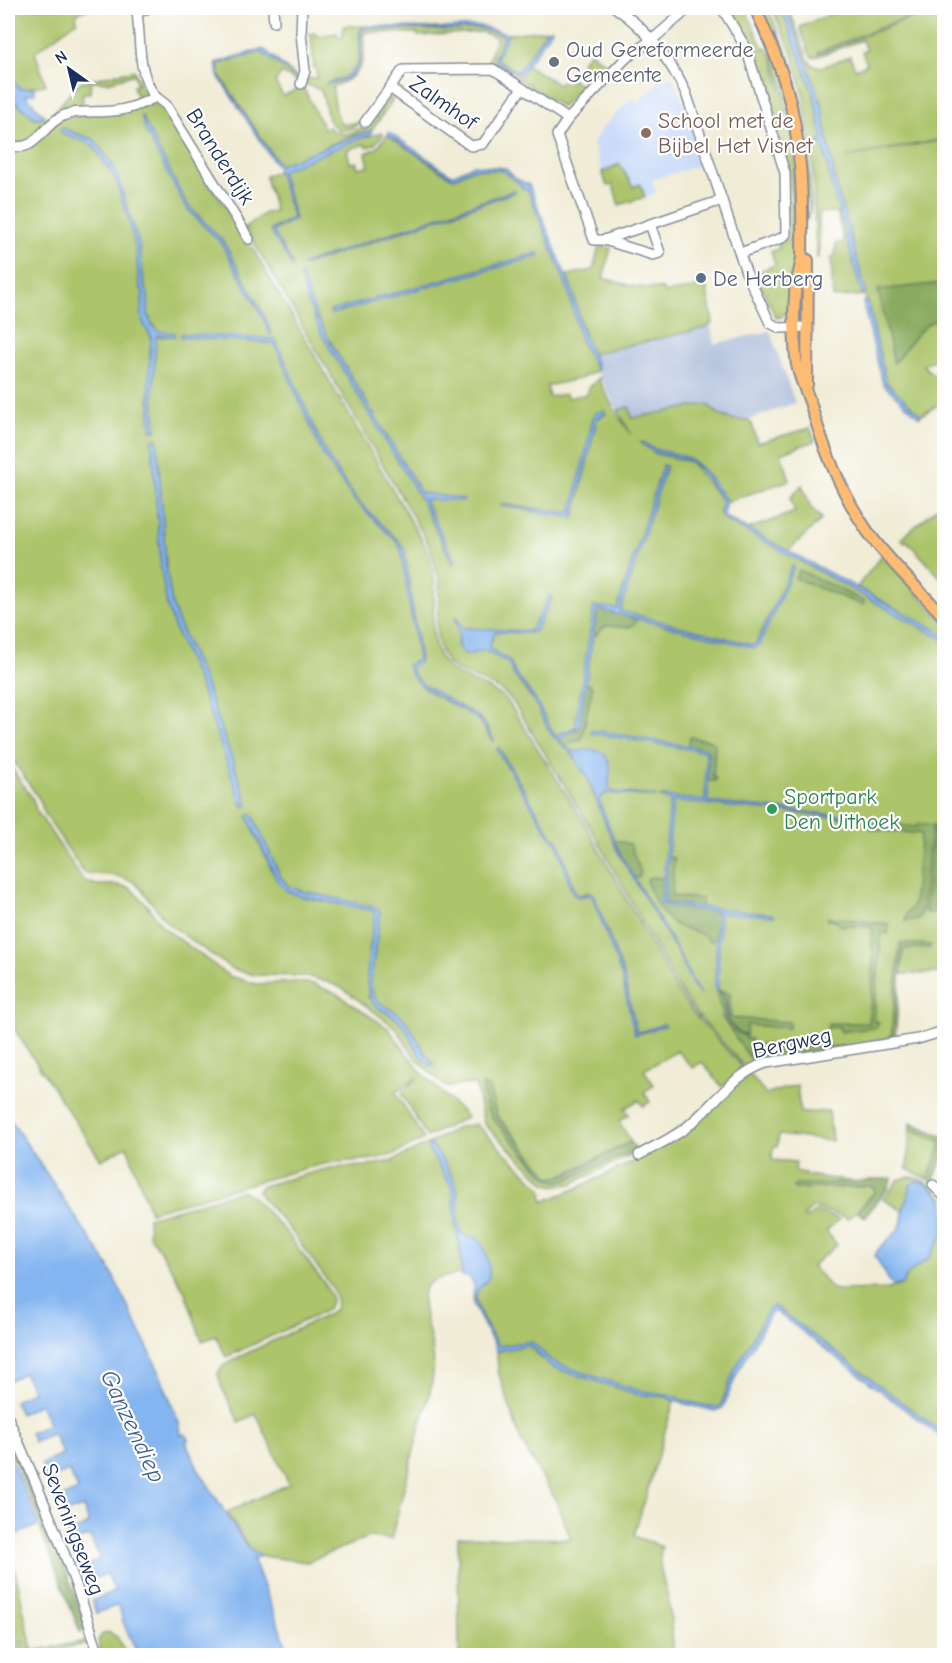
<svg xmlns="http://www.w3.org/2000/svg" width="952" height="1663" viewBox="0 0 952 1663" font-family="'Comic Neue',sans-serif">
<style>
.built{fill:#cbdbf9}
.industrial{fill:#b7c5de}
.green{fill:#acc46a;stroke:#647a64;stroke-width:1.5;fill-rule:evenodd}
.forest{fill:#89aa5e;stroke:#526c5e;stroke-width:1.5}
.water{fill:#84b5f0;stroke:#5072a7;stroke-width:1.5}
.lines{fill:none;stroke-linecap:round;stroke-linejoin:round}
.minor-casing{stroke:#868e9a;stroke-width:12}
.major-casing{stroke:#868e9a;stroke-width:14}
.minor{stroke:#fff;stroke-width:9}
.major{stroke:#ffbb71;stroke-width:10}
.worship-dot{fill:#6b7280;stroke:#fff;stroke-width:2}
.education-dot{fill:#8d6e63;stroke:#fff;stroke-width:2}
.service-dot{fill:#5c6f8a;stroke:#fff;stroke-width:2}
.leisure-dot{fill:#2e9e5b;stroke:#fff;stroke-width:2}
.labels{text-anchor:middle;stroke-width:4.5;stroke-linejoin:round;paint-order:stroke}
.worship-label{font-size:22px;fill:#5b616d;stroke:#fff;text-anchor:start}
.street-label{font-size:22px;fill:#1b2f5e;stroke:#fff}
.education-label{font-size:22px;fill:#785e54;stroke:#fff;text-anchor:start}
.service-label{font-size:22px;fill:#4e5e75;stroke:#fff;text-anchor:start}
.leisure-label{font-size:22px;fill:#27864d;stroke:#fff;text-anchor:start}
.water-label{font-size:24px;font-style:italic;fill:#405e91;stroke:#fff}
</style>
<rect width="100%" height="100%" fill="#fff"/>
<filter id="ink" filterUnits="userSpaceOnUse"><feTurbulence type="fractalNoise" baseFrequency=".0167" numOctaves="2"/><feDisplacementMap in="SourceGraphic" scale="12" xChannelSelector="R" yChannelSelector="G"/><feConvolveMatrix kernelMatrix="1 2 1 2 8 2 1 2 1" color-interpolation-filters="sRGB"/></filter>
<filter id="wash" filterUnits="userSpaceOnUse"><feTurbulence type="fractalNoise" baseFrequency=".008" numOctaves="4" result="noise"/><feDisplacementMap in="SourceGraphic" scale="24" xChannelSelector="R" yChannelSelector="G"/><feGaussianBlur stdDeviation="1.35" result="paint"/><feColorMatrix in="noise" values="0 0 0 0 0 0 0 0 0 0 0 0 0 0 0 0 0 1.4 0 .05"/><feComposite in="paint" operator="in"/></filter>
<g filter="url(#wash)">
<rect width="100%" height="100%" fill="#f0ecd6"/>
<polygon class="built" points="672,76 682,99 704,164 652,180 656,193 645,197 640,184 633,187 620,165 602,172 593,143 603,127 629,101 634,98 638,103 644,99 642,96 656,87 656,84"/>
<polygon class="industrial" points="710,322 714,344 770,331 795,403 748,420 624,423 587,352"/>
<g class="green">
<polygon points="8,8 90,8 76,14 77,21 35,52 46,85 20,89 8,73"/>
<polygon points="729,8 745,8 763,49 766,47 773,58 794,139 798,202 796,202 796,213 798,213 800,251 790,309 781,317 776,318 755,273 775,265 771,251 779,249 777,243 789,239 789,206 791,203 790,172 787,160 784,161 785,157 780,140 778,140 779,137 773,118 771,118 772,115 767,98 764,98 766,95 750,44 747,44 749,42 738,23 735,22 736,21"/>
<path d="M759 8H767C795 61 809 123 810 183 810 196 813 208 807 220L806 213H809V203L806 202 804 156Z"/>
<polygon points="772,8 781,8 814,95 823,140 815,145 823,143 832,186 863,295 833,298 831,258 835,257 836,243 844,243 837,212 819,213 819,257 817,258 815,235 813,160 804,98 793,55"/>
<path d="M786 8H789L807 57 812 65 822 67 850 56 855 69 867 64 862 52 866 50 862 40 813 58 810 55 800 27 841 10V8H931L818 52V54L936 8H944V139L846 157 944 140V283L906 287 894 363C905 351 926 314 944 320V358L933 360 923 365 933 375H944V401L920 416 886 382 868 303 864 295 866 292 836 185 821 102Z"/>
<path d="M343 26H363C359 32 360 37 360 44 361 69 351 77 327 83 362 82 362 58 361 31L364 28 453 30 478 28 504 35 494 58 520 75 527 65 559 85 562 81 567 84 571 79 582 86 562 107 493 62H488L497 37 481 32 418 36 417 33 366 32 364 33C366 64 362 76 332 87L337 116 342 125 360 122 352 128 340 131 329 121 321 90 305 84 304 79 317 78 316 69 314 68 311 35 306 34 316 33V36L337 33 338 37H343Z"/>
<polygon points="547,30 518,72 496,59 508,34"/>
<path d="M258 51 266 54 295 77 300 79 299 83 282 73 275 82 283 96 303 87 324 129 329 127C342 141 362 131 372 117H375L389 97 393 100 372 130 351 136 280 166 219 74 218 64Z"/>
<polygon points="590,52 609,66 594,82 582,72 583,60"/>
<polygon points="134,70 147,98 139,102 133,86 137,85 134,74 110,82 91,81 90,93 83,93 82,110 66,112 26,143 8,143 8,97 35,118 41,118 44,115 48,119 80,82"/>
<path d="M151 104 161 105 165 108 173 126 192 156 196 157 203 168 204 176C216 195 240 223 244 242L250 244 423 542C428 553 433 564 434 577 437 603 425 641 444 663 460 682 489 684 507 700L585 824 677 991 694 1014 744 1069 722 1087 702 1062 693 1068 677 1051 644 1070 654 1085 644 1092 650 1102 643 1106 639 1100 625 1108 629 1115 619 1121 631 1142 558 1177H550L495 1113 494 1120 546 1177 556 1181 566 1180 636 1149 637 1152 571 1184 556 1186 545 1183 484 1124 476 1086 471 1084 448 1087 445 1086 416 1059 396 1028 342 988 328 982 305 976 255 975 232 969 167 923 142 890 134 882 118 876 84 873 44 813 40 800 8 753V148L15 149 62 118ZM142 115 152 138 187 204 223 241 264 315 272 334H270L262 316 221 243 188 210 145 130ZM62 128 95 140 115 169 139 244 149 319 158 331 174 336 156 337 153 393 156 431H152L149 400 151 336 144 325 141 315 143 293 139 283 136 249 128 218 115 178 93 145ZM181 334 276 341 326 454 355 499 399 541 404 549 420 660 410 667C422 696 460 701 482 720 487 724 490 734 494 740 489 733 484 723 476 718 452 702 418 695 407 665L418 660 401 550 397 542 354 500 323 455 275 345 272 343 182 337ZM154 438 157 439 166 567 172 604 180 627 206 686 248 804 243 806 201 688 175 629 167 605 161 568 152 440ZM498 748 552 836 558 839 575 892 579 895 590 892 594 895 623 973 637 1033 664 1024 635 1035 621 974 592 896 590 895 579 897 571 889 556 840 551 838 497 750ZM252 814 280 876 288 886 301 891 378 908 371 982C371 1008 390 1004 404 1019 416 1032 419 1051 433 1062L432 1066C417 1059 412 1036 402 1023 391 1011 379 1013 368 996L375 911C354 904 293 901 281 885 269 870 257 836 248 817Z"/>
<path d="M381 133 383 135 374 145 366 147 365 144 347 150 350 163 356 162 358 168 369 166 366 153 377 148 387 135 450 177 455 178 472 169 501 170 520 184 523 188 528 190 568 289 580 339 597 371 583 377V378L547 386 549 397 566 394 567 398 588 394 587 390 600 377 599 380 615 411 631 434 618 410 629 407 632 418 708 404C718 418 732 421 748 420L752 424 757 443 810 428 815 441 781 453 790 480 726 502C720 490 700 464 688 458 671 450 661 455 643 442L641 443 656 454 690 462 722 500 720 514 725 520 799 557 944 637V778L935 901 944 903V945H940V967L944 968V973L901 974 903 949 930 947 902 946 894 1036 846 1047 744 1046 720 1015 754 1063 747 1067 741 1063 696 1013 679 989 592 830 512 700C493 679 459 679 445 659 430 638 441 605 439 581 437 567 432 554 427 541L245 227 265 213 275 211 265 176 278 171 293 218 271 229 292 263 273 231 295 219 281 170 351 141ZM514 190 515 192 302 266 303 264ZM538 253 539 256 330 313V311ZM301 274 315 313 328 338 421 493 425 498V501L454 559 452 563 418 494 323 337 299 276ZM598 412 606 414 597 419 574 518 502 506 501 504H503L571 513ZM663 465 666 466 620 611 753 645 756 643 782 589 757 645 752 647 596 608 578 719 594 606 617 609ZM551 596 535 631 528 633 495 632 489 647 493 651 510 661 515 673 535 699 555 736 577 726 576 729 556 738 588 769 608 831 587 777 573 755 551 734 533 700 513 674 509 663 484 650 467 655 457 646 459 633 455 618 457 617 463 628 531 631Z"/>
<polygon points="620,164 633,187 640,184 645,197 619,205 613,185 607,186 602,172"/>
<path d="M599 246 611 248 603 278 635 287 663 289 664 293 689 289 706 284 713 323 705 328 591 354C580 328 577 301 567 275L593 270Z"/>
<polygon points="802,485 811,508 822,519 788,551 748,529 795,512 790,498"/>
<polygon points="944,501 944,581 907,541 905,542 901,539"/>
<polygon points="882,555 944,622 944,636 857,587"/>
<polygon points="8,763 33,799 36,810 83,880 96,885 118,885 130,888 147,905 162,926 229,976 256,984 298,982 313,984 337,994 388,1028 420,1071 467,1117 427,1137 401,1093 418,1077 395,1092 424,1139 395,1154 374,1159 328,1163 299,1170 150,1212 127,1146 101,1160 8,1020"/>
<path d="M749 1073 766 1094 797 1085 800 1113 829 1111 832 1141 779 1135 777 1147H773L772 1160 796 1162 795 1171 805 1173V1175L855 1182 820 1184 839 1188 869 1186 876 1190 859 1209V1213L856 1212 847 1219 845 1217 813 1207 803 1217 806 1218 816 1211 840 1219 826 1231 837 1245 812 1266 832 1289 837 1290 888 1289 900 1285 907 1274 928 1259 944 1234V1434L774 1306 769 1309 735 1369 721 1405 717 1408 681 1400 671 1395 636 1390 560 1365 550 1360 531 1341 500 1346 496 1345C491 1334 471 1302 477 1291 479 1286 485 1282 489 1276L486 1255 477 1238C473 1236 466 1237 463 1234 455 1228 459 1202 458 1192 455 1178 439 1154 430 1143L459 1127 476 1124 542 1189 543 1202 575 1189 643 1157Z"/>
<polygon points="910,1128 940,1141 941,1144 928,1179 907,1169"/>
<path d="M428 1144 430 1152 453 1189 462 1274H458C449 1276 429 1279 425 1288 418 1304 432 1337 433 1354 436 1375 429 1399 422 1419L391 1539 369 1537 307 1562 262 1556 249 1549 227 1512 289 1484 256 1414 239 1422 221 1386 218 1373 223 1366 231 1361 329 1314 335 1309 337 1301 332 1287 289 1228 260 1196 258 1191 262 1186 330 1168 366 1166 392 1161Z"/>
<path d="M908 1177C924 1177 933 1187 944 1198V1201L910 1187C912 1195 904 1202 903 1211L883 1199 898 1180Z"/>
<polygon points="241,1191 247,1193 253,1197 286,1232 326,1286 332,1299 328,1309 321,1313 226,1357 216,1336 202,1341 185,1292 167,1261 149,1235 148,1218"/>
<path d="M528 1345 548 1364 555 1368 636 1394 667 1397 674 1401 634 1536 662 1547C657 1564 663 1577 667 1594 671 1614 672 1635 674 1655H459L458 1537 571 1539 555 1499 520 1439 498 1371 497 1351Z"/>
<path d="M8 1537 32 1649C3 1639 8 1563 8 1537Z"/>
<polygon points="8,1605 15,1637 25,1649 38,1650 91,1640 92,1644 74,1646 36,1655 8,1655"/>
<polygon points="109,1632 117,1637 127,1655 101,1655 98,1640 103,1634"/>
</g>
<g class="forest">
<path d="M944 283V320C927 314 904 351 894 363L878 290Z"/>
<polygon points="799,570 864,601 864,603 862,605 795,578"/>
<path d="M598 609 637 619C631 634 619 624 606 626L592 638Z"/>
<polygon points="585,684 590,684 592,688 582,739 565,745 558,738 578,729"/>
<polygon points="690,737 711,741 715,744 713,777 716,778 715,781 707,781 708,751 687,746"/>
<path d="M871 822 916 827 918 824 932 826 922 911C921 921 913 920 905 921L907 913 913 905 921 834 871 829Z"/>
<polygon points="934,826 941,828 939,881 934,914 925,912"/>
<polygon points="614,840 630,844 641,873 639,877 633,878"/>
<polygon points="668,857 674,858 672,896 702,899 701,907 664,903"/>
<path d="M651 877 663 878 661 903 717 912 716 939 710 942C701 929 684 932 672 923 661 915 652 896 647 883V879Z"/>
<polygon points="828,917 888,924 888,934 883,933 881,938 874,1021 879,1022 877,1025 873,1028 840,1032 840,1027 827,1028 828,1023 869,1023 873,972 872,927 841,926 835,920 828,920"/>
<polygon points="900,943 931,945 930,948 903,949 895,1038 891,1039"/>
<path d="M718 990 730 993 731 1018 789 1022V1028L747 1025 746 1035C721 1027 732 1006 722 993L717 992Z"/>
<path d="M717 993 722 994 724 997C726 1013 727 1031 746 1036V1039H751V1044L846 1047 754 1063C737 1040 722 1022 717 993Z"/>
<polygon points="482,1085 489,1088 497,1117 550,1177 558,1177 566,1175 631,1142 636,1149 566,1180 556,1181 546,1177 494,1120 487,1109"/>
<polygon points="911,1122 944,1137 944,1154 933,1182 928,1179 941,1145 940,1141 910,1128"/>
<polygon points="892,1178 887,1189 865,1217 859,1213 859,1210 875,1192 874,1187 869,1186 794,1189 793,1187 796,1184 840,1183"/>
<polygon points="8,1422 27,1465 88,1630 80,1632 40,1528 42,1525 8,1445"/>
</g>
<g class="water">
<polygon points="781,8 786,8 821,102 836,185 866,292 864,295 862,294 832,186 823,144 814,144 823,140 814,95"/>
<path d="M365 26 439 28 481 26 508 34 496 59 518 72 547 30 551 28 552 30 520 75 494 60 504 37 502 34 478 28 453 30 364 28 361 31C362 61 363 79 327 84 331 81 338 81 344 77 365 66 358 50 360 30Z"/>
<polygon points="261,49 266,51 296,77 261,52 218,64 220,77 279,165 372,130 371,134 281,171 295,219 273,231 292,263 292,266 270,231 293,218 277,167 218,76 216,63"/>
<polygon points="8,73 20,89 35,88 35,93 25,95 44,115 41,118 35,118 8,96"/>
<polygon points="141,115 187,204 223,241 264,315 272,334 270,334 262,316 221,243 185,206 145,130"/>
<polygon points="61,128 95,140 115,169 139,244 144,284 148,295 148,314 152,325 158,331 175,333 175,336 157,335 156,337 153,393 156,431 151,429 149,380 151,336 144,325 141,315 143,293 139,283 136,249 128,218 115,178 93,145 60,132"/>
<polygon points="389,132 452,175 473,165 505,168 515,178 529,185 572,290 582,330 597,366 597,371 580,339 568,289 528,190 522,188 520,184 501,170 472,169 453,178 388,135"/>
<polygon points="515,190 515,192 302,266 303,264"/>
<polygon points="539,253 539,256 331,314 330,311"/>
<polygon points="299,274 301,274 315,313 328,338 421,493 464,499 463,501 424,499 454,559 454,564 418,494 323,337 308,303"/>
<polygon points="865,301 868,303 886,382 920,414 919,417 883,384 863,303"/>
<polygon points="181,334 274,339 276,341 326,454 356,499 399,541 404,549 420,660 418,664 410,667 413,674 424,685 479,717 494,741 492,741 478,719 423,687 411,675 407,665 418,660 401,550 397,542 354,500 323,455 275,345 272,343 181,337"/>
<polygon points="605,411 605,415 599,416 597,419 573,518 500,505 571,513 594,415 598,412"/>
<polygon points="154,438 157,439 166,567 172,604 180,627 206,686 248,805 245,807 240,800 201,688 175,629 167,605 161,568 152,440"/>
<path d="M643 442C661 455 669 450 687 458 703 465 716 486 726 500L723 514 727 518 934 629 944 636V640L725 520 720 514 722 500C712 487 701 466 686 460 667 452 661 459 641 443Z"/>
<path d="M663 465 666 466 620 611 753 645 757 643 792 566 794 567 759 646 755 648 597 609 579 727 558 739 574 752C591 748 609 747 610 770 610 777 608 783 609 789L615 792 655 796V797L606 793 599 799 618 850 678 951 700 995 692 984 677 952 617 851 587 777 573 755 551 734 533 700 513 674 509 663 484 650 467 655C453 647 459 644 459 632 458 627 456 621 456 616L463 628 530 631 550 596 552 598 535 631 528 633 495 632 489 647 493 651 510 661 515 673 535 699 555 736 575 728 594 606 617 609Z"/>
<polygon points="592,730 705,749 708,753 708,802 845,816 845,818 673,801 664,903 772,914 774,916 720,913 718,991 715,991 717,912 662,905 661,902 670,800 660,797 662,796 705,801 706,752 590,733"/>
<polygon points="499,748 552,836 558,839 575,892 579,895 592,893 594,895 623,973 637,1033 664,1024 665,1026 635,1035 621,974 592,896 590,895 577,897 573,894 556,840 551,838 497,750"/>
<path d="M249 814H252L280 876 288 886 301 891 378 908 380 912 371 982C371 1008 391 1004 404 1019 416 1033 421 1051 434 1064L432 1066C417 1057 413 1039 403 1025 395 1014 381 1013 373 1003 359 985 374 934 375 911L300 896 285 890 276 878 248 817Z"/>
<polygon points="8,1116 108,1265 158,1369 180,1426 181,1435 186,1434 188,1440 186,1442 197,1467 244,1543 249,1549 262,1556 253,1558 290,1655 138,1655 123,1622 119,1605 96,1613 92,1601 115,1591 107,1574 86,1581 81,1567 100,1559 90,1536 71,1543 67,1534 89,1524 83,1507 60,1515 56,1500 78,1490 69,1471 47,1480 41,1464 63,1455 53,1433 34,1442 30,1433 49,1424 40,1404 20,1414 14,1401 33,1391 24,1373 8,1381 8,1363 15,1359 8,1345"/>
<path d="M430 1143C439 1155 455 1177 457 1191 460 1204 454 1223 462 1233 465 1237 474 1237 479 1239 485 1247 492 1270 488 1279 484 1286 476 1288 475 1298 475 1307 492 1335 497 1345L500 1346 531 1341 550 1360 560 1365 636 1390 672 1395 681 1400 717 1408 721 1405 735 1369 769 1309 774 1306 944 1434V1439L775 1311 771 1313 737 1374 723 1408 715 1411 677 1402 667 1397 637 1394 555 1368 548 1364 530 1345 497 1351 473 1304 474 1285 469 1276H462L460 1244 455 1224 453 1189 430 1152 428 1147Z"/>
<path d="M916 1181C929 1182 936 1192 944 1201V1234L928 1259 910 1271 902 1284 896 1286 890 1282 875 1256C879 1243 894 1238 900 1227 904 1219 902 1211 905 1203 908 1196 911 1193 910 1185Z"/>
<polygon points="8,1453 39,1525 8,1538"/>
</g>
</g>
<g filter="url(#ink)">
<g class="lines">
<defs>
<g id="minor">
<path d="M148 8 137 13C141 40 137 67 152 92 155 98 161 100 166 105L249 239"/>
<polyline points="273,8 274,22"/>
<path d="M616 8C648 30 669 58 686 93L746 272 770 323 780 328 806 327"/>
<polyline points="722,8 746,48 785,173 786,234 782,238 740,253"/>
<polyline points="301,84 305,71 301,33 302,8"/>
<polyline points="390,88 471,146 483,144 522,88 568,119"/>
<polyline points="365,122 403,70 493,69 522,88"/>
<path d="M8 145C37 154 40 127 61 117 76 109 96 113 112 111 128 110 141 104 156 97"/>
<polyline points="650,224 660,253 653,255 604,240 594,240 557,135 568,119 626,58 653,39 689,8"/>
<polyline points="604,240 722,200"/>
<path d="M639 1155C655 1146 673 1138 687 1127 714 1105 733 1074 766 1063L918 1039 944 1031"/>
<polyline points="933,1185 944,1196"/>
<path d="M8 1418C41 1494 76 1576 99 1656"/>
</g>
<g id="major">
<path d="M755 8C766 32 777 57 785 83 802 139 803 197 802 254 802 264 798 275 796 285 793 308 794 334 796 358 797 375 806 389 811 405 824 450 841 493 868 532 890 563 919 589 944 617"/>
<polyline points="807,385 808,260"/>
</g>
</defs>
<use href="#minor" class="minor-casing"/>
<use href="#major" class="major-casing"/>
<use href="#minor" class="minor"/>
<use href="#major" class="major"/>
</g>
</g>
<circle class="worship-dot" cx="554" cy="62" r="6"/>
<circle class="education-dot" cx="646" cy="133" r="6"/>
<circle class="service-dot" cx="701" cy="278" r="6"/>
<circle class="leisure-dot" cx="772" cy="809" r="6"/>
<g class="labels">
<g class="worship-label">
<text x="566" y="57">Oud Gereformeerde<tspan x="566" dy="25">Gemeente</tspan></text>
</g>
<g class="street-label">
<text transform="translate(444 102) rotate(35)" y="8">Zalmhof</text>
<text transform="translate(221 156) rotate(58)" y="8">Branderdijk</text>
<text transform="translate(792 1042) rotate(-12)" y="8">Bergweg</text>
<text transform="translate(74 1529) rotate(69)" y="8">Seveningseweg</text>
</g>
<g class="education-label">
<text x="658" y="128">School met de<tspan x="658" dy="25">Bijbel Het Visnet</tspan></text>
</g>
<g class="service-label">
<text x="713" y="286">De Herberg</text>
</g>
<g class="leisure-label">
<text x="784" y="804">Sportpark<tspan x="784" dy="25">Den Uithoek</tspan></text>
</g>
<g class="water-label">
<text transform="translate(133 1426) rotate(65)" y="8">Ganzendiep</text>
</g>
</g>
<rect width="952" height="1663" fill="none" stroke="#fff" stroke-width="30"/>
<g transform="translate(69 69) rotate(326)" stroke="#ffffff" stroke-width="4.5" paint-order="stroke">
<path d="M0-4.5L10 22L0 15L-10 22Z" fill="#1b2f5e"/>
<text y="-9" font-size="16" font-weight="bold" text-anchor="middle" fill="#1b2f5e">N</text>
</g>
</svg>
